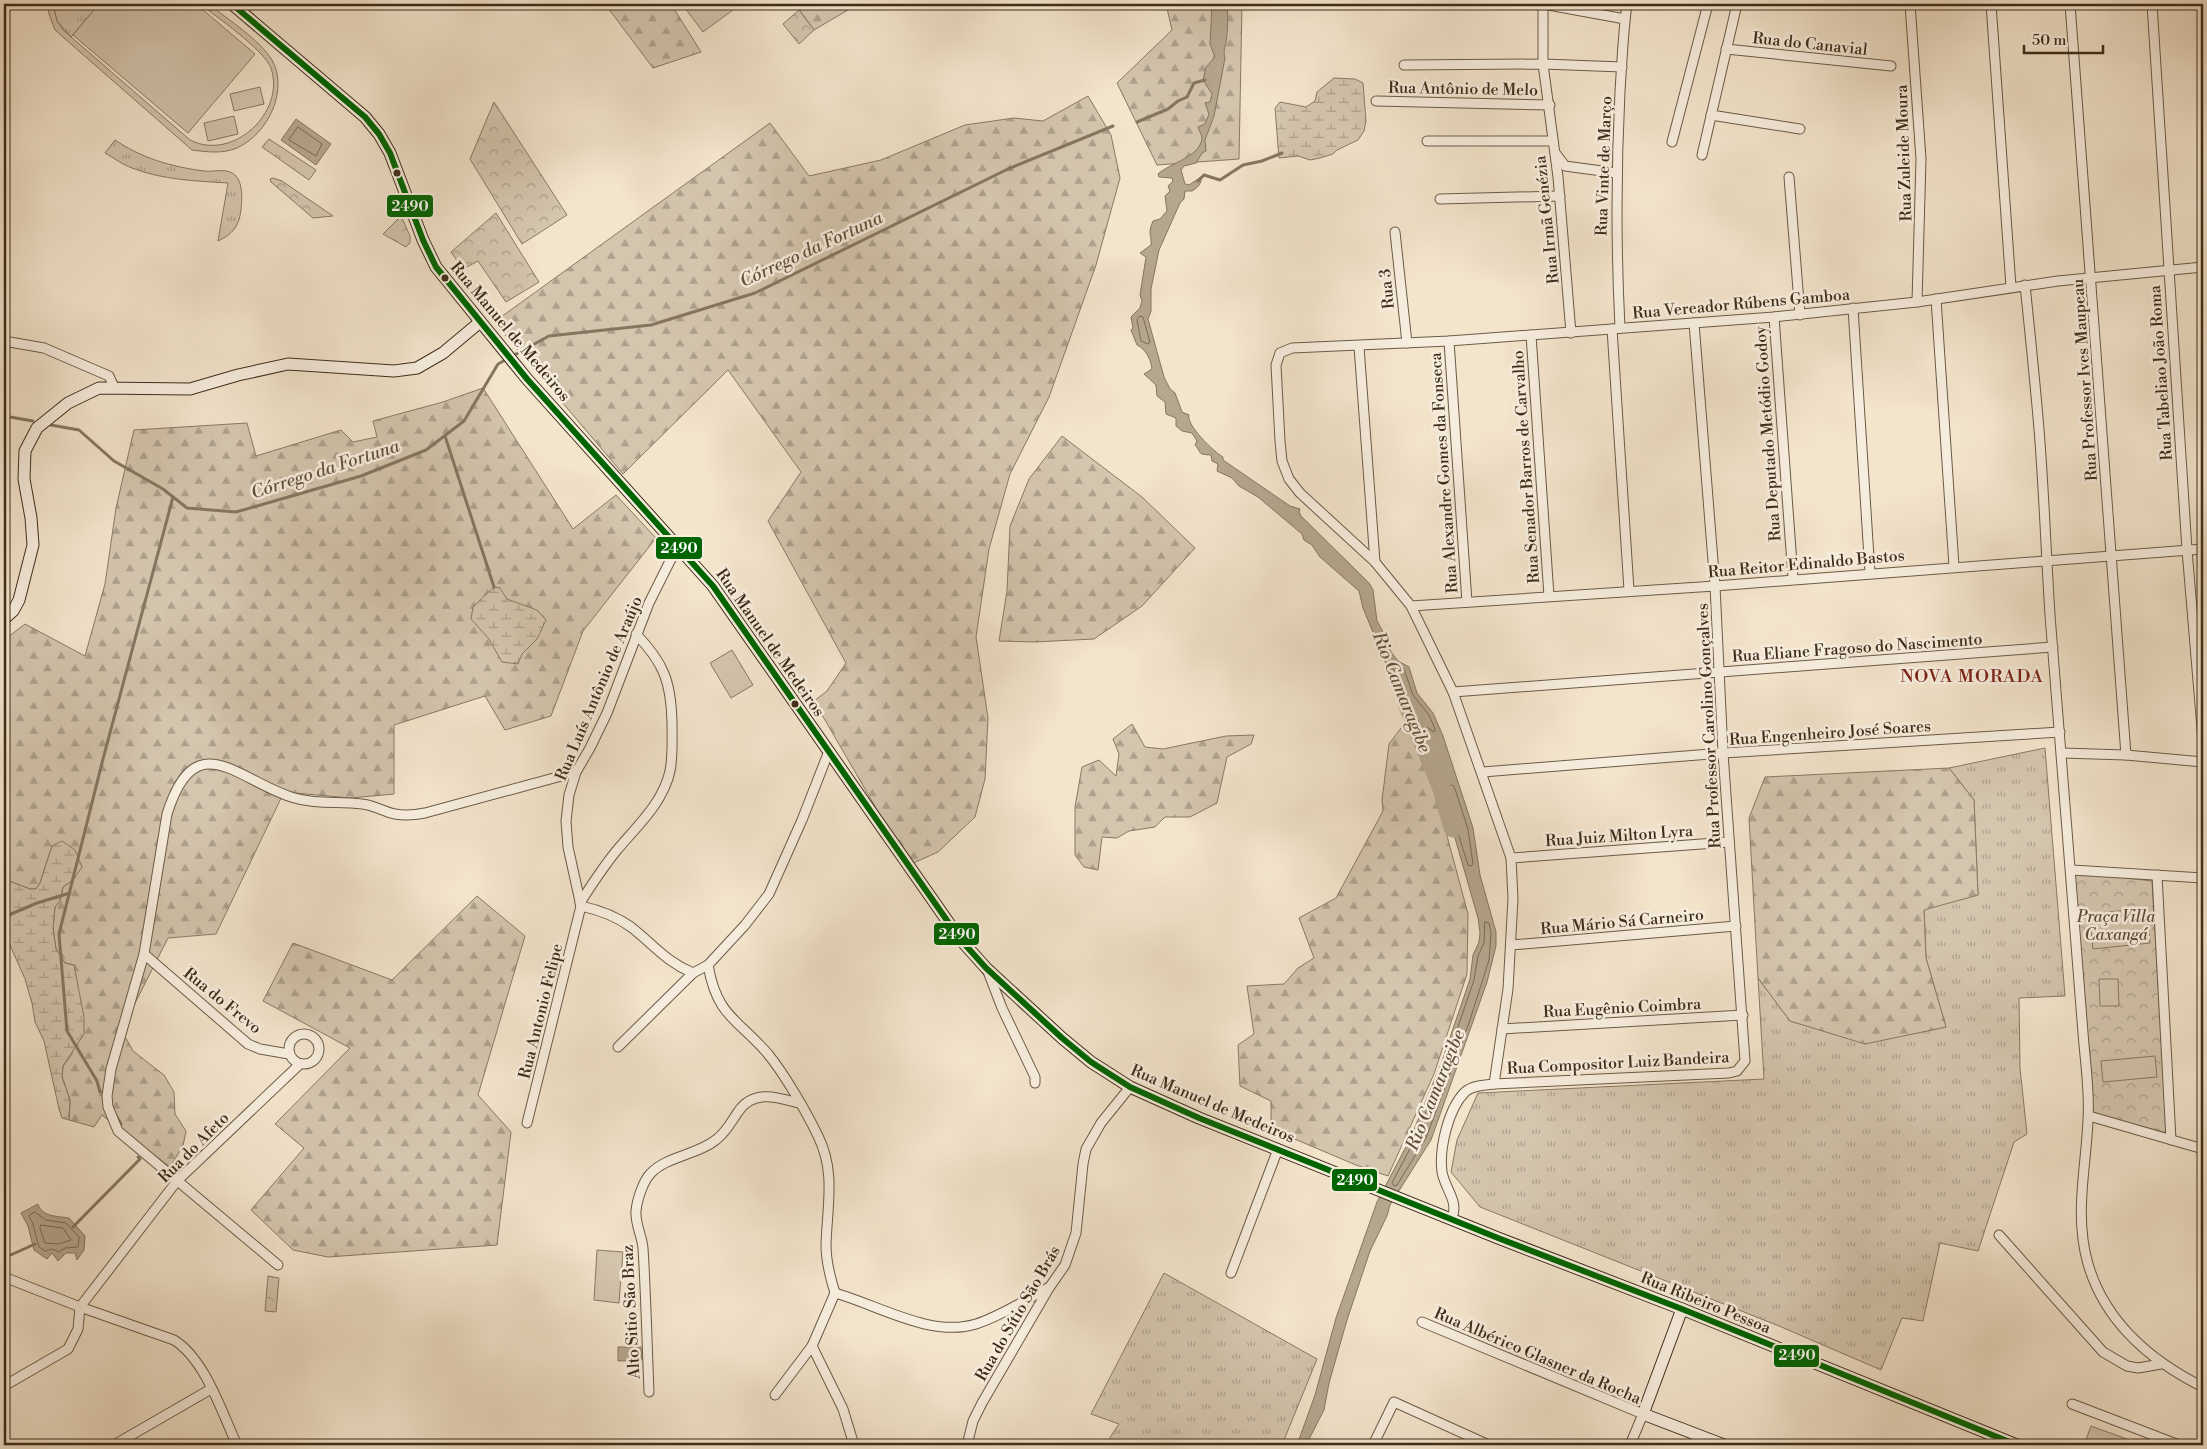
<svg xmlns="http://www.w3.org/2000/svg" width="2207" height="1449" viewBox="0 0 2207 1449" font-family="'Libre Bodoni',serif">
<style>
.grass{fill:url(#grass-tufts);stroke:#897964}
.forest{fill:url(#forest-firs);stroke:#897964}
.wetland{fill:url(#wetland-marsh);stroke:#897964}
.park{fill:url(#park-crowns);stroke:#897964}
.garden{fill:#d4c5ae;stroke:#897964}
.water{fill:#b5a68f;stroke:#857660}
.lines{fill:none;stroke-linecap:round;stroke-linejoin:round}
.shore{stroke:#7a6a54;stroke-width:1}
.stream{stroke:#857660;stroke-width:3}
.river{stroke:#b5a68f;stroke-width:19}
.street-casing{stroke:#6b5b46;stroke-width:11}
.secondary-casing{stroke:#3e2d1a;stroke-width:13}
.street{stroke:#f7edde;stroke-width:9}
.secondary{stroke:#f7edde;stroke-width:11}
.bus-1-casing{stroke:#f7edde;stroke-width:10}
.bus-1{stroke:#006400;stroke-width:6}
.bus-dot{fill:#3e2d1a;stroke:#f7edde;stroke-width:2}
.labels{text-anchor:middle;stroke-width:5;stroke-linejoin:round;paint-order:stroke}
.street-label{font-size:16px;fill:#3e2d1a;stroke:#f7edde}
.park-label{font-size:16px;font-style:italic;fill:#5c4b38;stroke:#f7edde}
.water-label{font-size:18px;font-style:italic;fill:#62513d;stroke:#f7edde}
.neighbourhood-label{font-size:18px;letter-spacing:1px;fill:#7a1f14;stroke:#f7edde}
.line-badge{stroke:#f7edde;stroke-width:2}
.badge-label{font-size:14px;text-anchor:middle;font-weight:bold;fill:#fff}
</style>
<defs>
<pattern id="grass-tufts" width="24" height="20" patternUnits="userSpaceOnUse" patternTransform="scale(1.25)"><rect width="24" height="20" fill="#d4c5ae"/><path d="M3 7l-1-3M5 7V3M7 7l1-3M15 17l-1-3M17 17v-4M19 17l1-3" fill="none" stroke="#ada08d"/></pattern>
<pattern id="forest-firs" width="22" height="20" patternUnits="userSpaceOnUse" patternTransform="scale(1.25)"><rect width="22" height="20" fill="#d4c5ae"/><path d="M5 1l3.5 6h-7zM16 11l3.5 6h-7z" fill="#ada08d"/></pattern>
<pattern id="wetland-marsh" width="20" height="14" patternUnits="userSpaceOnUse" patternTransform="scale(1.25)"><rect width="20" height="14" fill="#d4c5ae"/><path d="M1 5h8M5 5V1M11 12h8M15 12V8" fill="none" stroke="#ada08d"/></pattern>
<pattern id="park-crowns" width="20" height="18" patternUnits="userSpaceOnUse" patternTransform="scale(1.25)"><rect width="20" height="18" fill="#d4c5ae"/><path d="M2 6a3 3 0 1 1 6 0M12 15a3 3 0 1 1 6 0" fill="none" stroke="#ada08d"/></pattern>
</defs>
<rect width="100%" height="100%" fill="#f3e4cc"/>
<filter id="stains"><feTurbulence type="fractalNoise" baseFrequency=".004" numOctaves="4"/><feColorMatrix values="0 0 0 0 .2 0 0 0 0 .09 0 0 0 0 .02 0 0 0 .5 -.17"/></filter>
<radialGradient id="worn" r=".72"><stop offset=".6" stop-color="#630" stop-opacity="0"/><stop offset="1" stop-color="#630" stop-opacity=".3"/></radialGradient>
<g class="grass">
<polygon points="53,4 99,4 71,37 57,21"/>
<polygon points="269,139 316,170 309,180 262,147"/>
<path d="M115 140C141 158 172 167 204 171 212 172 223 169 230 172 244 177 242 199 241 210 239 226 233 234 218 241L228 183C196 181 163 180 132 168 123 165 114 158 105 153Z"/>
<polygon points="2045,748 2065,996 2019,998 2020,1068 2027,1134 2014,1142 1978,1251 1940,1243 1923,1321 1902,1318 1881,1370 1779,1326 1480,1207 1451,1172 1457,1140 1478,1093 1764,1079 1758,978 1790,1021 1865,1043 1946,1027 1926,958 1924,909 1978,895 1974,800 1949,768"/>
<polygon points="1164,1273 1317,1359 1282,1445 1105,1445 1119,1424 1091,1414"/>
</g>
<g class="forest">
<polygon points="605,4 671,4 701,52 653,68"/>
<polygon points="795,4 858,4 814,30"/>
<polygon points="1166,4 1242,4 1239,159 1157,165 1117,83 1172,30"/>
<polygon points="1088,96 1111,135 1120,178 1096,265 1049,397 1010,474 989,549 976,637 988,718 985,779 975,817 938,852 909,865 814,701 827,691 846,663 768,521 801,472 728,370 623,474 494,322 770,123 809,176 881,160 965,125 1014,118 1043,121"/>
<polygon points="483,388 573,529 616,495 656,538 583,631 551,716 505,730 485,696 394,725 394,794 350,798 284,792 216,934 168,938 127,1019 123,1033 133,1051 164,1075 174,1092 175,1114 186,1131 183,1146 170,1167 102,1115 94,1127 69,1120 70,1100 62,1077 63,1066 72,1054 78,991 74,965 65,963 56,949 53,928 55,907 60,901 63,887 73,880 52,846 40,883 36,889 30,889 4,879 9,821 4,778 4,640 25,624 85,656 105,584 116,508 134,430 247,423 256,456 341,430 353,442 377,437 373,421 443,402"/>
<polygon points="1062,436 1142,497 1195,548 1142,606 1094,639 1034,642 999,641 1007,591 1010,526 1029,479"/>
<polygon points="1407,720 1427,769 1443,821 1468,914 1467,974 1434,1074 1388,1176 1356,1165 1271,1129 1271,1101 1240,1086 1238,1045 1254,1034 1247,986 1284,984 1298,968 1314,958 1299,918 1336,898 1383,811 1382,800 1389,744"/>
<polygon points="1132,724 1145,747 1163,749 1226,736 1254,735 1251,744 1227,757 1217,803 1190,817 1165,817 1155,827 1129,831 1117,838 1102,837 1098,870 1084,867 1075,855 1075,807 1082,767 1099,760 1116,776 1119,754 1113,739"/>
<polygon points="1949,768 1974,800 1978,895 1924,910 1926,958 1946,1027 1865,1044 1790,1021 1758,978 1749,818 1765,777"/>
<polygon points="477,896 525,936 478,1095 511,1132 497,1245 328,1257 293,1250 251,1210 304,1148 275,1124 350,1048 263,1001 293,943 392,980"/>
</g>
<g class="wetland">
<polygon points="1334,78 1355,79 1363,83 1366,121 1364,131 1358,140 1337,150 1333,154 1320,158 1310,160 1298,156 1279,158 1275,108 1280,102 1306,107 1315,101 1317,92"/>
<polygon points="494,587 500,588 507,599 537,610 546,620 537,639 522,654 518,664 502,662 489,639 471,619 473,607"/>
<polygon points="62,841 75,850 82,867 73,880 63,887 60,901 55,907 53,928 56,949 65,963 74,965 84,1017 84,1034 63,1066 62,1077 70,1100 69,1120 62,1118 59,1109 44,1041 35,1022 32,1003 25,979 6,936 4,936 4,879 30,889 36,889 40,883 52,846"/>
</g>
<g class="park">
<polygon points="799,10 814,30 799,44 783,24"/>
<polygon points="494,102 567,215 522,244 470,159"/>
<polygon points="273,178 282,181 333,216 313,218 271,182 270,179"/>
<polygon points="496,213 539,282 506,302 478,261 463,269 451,252"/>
<polygon points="401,216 410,236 410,243 406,247 383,234"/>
<polygon points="2074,872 2152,881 2167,1133 2093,1114"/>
<polygon points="268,1276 279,1278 276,1312 265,1311"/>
</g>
<g class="garden">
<path d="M47 4H53L57 21 63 30 190 140C233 162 286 112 271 68 264 50 217 17 200 4H209C227 19 260 40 272 60 289 90 268 134 237 148 222 154 208 152 192 150L55 30 49 14Z"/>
<polygon points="99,4 196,4 255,54 188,133 73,35"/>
<polygon points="682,4 741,4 703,32"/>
<polygon points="260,87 264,104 234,111 230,94"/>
<polygon points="234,116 238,134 208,141 204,123"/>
<polygon points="732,650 753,685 731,698 710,663"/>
<polygon points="2147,908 2150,943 2093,949 2089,914"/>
<polygon points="2099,979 2118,979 2119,1006 2100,1006"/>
<polygon points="2155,1056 2157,1077 2103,1082 2101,1061"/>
<polygon points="597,1250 623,1252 619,1303 594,1300"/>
<polygon points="2091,1426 2127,1439 2124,1445 2084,1445"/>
</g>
<g class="water">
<path d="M1212 4H1227C1228 15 1228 30 1226 42 1225 48 1223 51 1225 58L1214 116 1205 140 1206 151 1202 153 1196 163 1184 166 1181 170 1185 184 1189 185 1201 177C1202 184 1197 188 1192 191H1185L1184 199 1180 203 1159 250 1151 289V311L1148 319 1164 377 1170 389 1175 393 1182 412 1189 415C1186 425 1214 452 1223 457V460L1290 506 1300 509 1299 512 1301 516 1369 583 1373 590 1377 621 1386 637 1391 652 1398 661 1409 667 1417 693 1433 713 1443 736 1473 828 1480 875 1496 932V946L1487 982 1431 1140 1390 1205 1387 1216 1370 1251 1347 1320 1329 1383 1324 1410 1306 1445H1297L1315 1395 1336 1318 1377 1202 1410 1139 1441 1064 1470 979 1473 955 1479 942 1480 933 1478 918 1453 831 1446 816V799L1442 766 1430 740 1420 727 1415 728 1401 694 1394 683 1363 608 1359 591 1320 557 1312 545 1304 540 1302 534 1258 497 1239 486 1232 478 1217 471 1218 464 1212 461 1211 455C1196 454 1203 454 1195 445L1197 441 1192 433 1182 431 1176 426V418L1166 414 1165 402 1157 396 1156 385 1144 374 1152 369C1151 360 1146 349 1137 345L1131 330 1133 328 1131 317 1140 308 1142 301 1140 295 1146 257 1140 253 1151 245C1152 233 1147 236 1153 221L1160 219 1167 211 1165 196 1170 191 1168 186 1173 181 1172 178 1159 177 1158 174C1168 164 1202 156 1202 138 1202 135 1199 131 1198 127L1205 124 1209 114 1205 103 1210 102 1212 94 1203 80 1206 67 1215 57 1210 44Z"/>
<polygon points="296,119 331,144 316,165 281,140"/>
<path d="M38 1204C42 1217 57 1216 69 1218L85 1236 84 1250 77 1260 75 1253H66L58 1261 52 1253 47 1259 34 1250 28 1226 21 1213Z"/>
<polygon points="618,1347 641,1347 642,1360 618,1361"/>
</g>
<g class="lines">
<g class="shore">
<polygon points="298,127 322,144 316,156 289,140"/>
<polygon points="1140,316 1143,317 1150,342 1148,344 1141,341 1137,320"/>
<polygon points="1394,665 1404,669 1413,695 1429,715 1435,729 1434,732 1418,721 1393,668"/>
<polygon points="1451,785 1454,786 1468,829 1473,864 1471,866 1468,865 1457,830 1451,816 1449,787"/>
<polygon points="1485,922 1489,923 1491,933 1489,960 1469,1023 1426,1138 1397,1185 1394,1186 1392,1183 1414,1141 1445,1065 1474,980 1478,956 1484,943"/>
<polygon points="35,1212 46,1220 66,1223 79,1237 78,1247 65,1248 59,1252 52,1249 45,1251 39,1247 33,1224 29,1216"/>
<polygon points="41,1225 63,1228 71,1240 58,1244 45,1243 40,1228"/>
</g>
<g class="stream">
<polyline points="1137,122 1168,109 1178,101 1187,97 1194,83 1205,80"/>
<polyline points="1198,181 1204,175 1220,180 1243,165 1262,161 1282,153"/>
<polyline points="4,416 33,421"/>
<polyline points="51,425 79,430 114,461 163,489 187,508 236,512 361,476 426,450 464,421 498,364 549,336 651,325 755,293 1008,169 1113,126"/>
<polyline points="445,436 494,587"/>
<polyline points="4,917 37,903 70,893"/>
<polyline points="100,1092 97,1081 67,1031 59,934 103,759 173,497"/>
<polyline points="115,1114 121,1124"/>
<polyline points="73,1227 140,1159 138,1157"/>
<polyline points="4,1258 35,1244"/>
</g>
<polyline class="river" points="1408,706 1441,786 1453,828"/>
<defs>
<g id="street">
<polyline points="1543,4 1543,64 1558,177 1571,333"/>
<polyline points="1543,4 1625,19"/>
<polyline points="1910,4 1921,159 1917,302"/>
<polyline points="1991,4 2011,287"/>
<polyline points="2070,4 2126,755"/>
<polyline points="2152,4 2187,550 2203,740"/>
<polyline points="1726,49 1891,66"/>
<polyline points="1404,65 1543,64 1622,67"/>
<polyline points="1376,101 1550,105"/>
<polyline points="1711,115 1800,129"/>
<polyline points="1427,141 1553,141"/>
<polyline points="1672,142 1708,4"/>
<polyline points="1556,154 1565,166 1617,173"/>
<polyline points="1702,155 1737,4"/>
<polyline points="1789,177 1800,315"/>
<polyline points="1440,199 1560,196"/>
<polyline points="1395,232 1407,343"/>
<path d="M2025 285C2030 333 2035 381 2039 429 2044 491 2046 553 2050 615 2061 754 2073 893 2083 1033 2085 1061 2090 1091 2088 1120 2086 1169 2074 1215 2088 1264 2105 1322 2151 1361 2203 1387"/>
<polyline points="1936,299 1954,566"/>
<polyline points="1853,308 1870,573"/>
<polyline points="1774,317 1793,578"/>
<path d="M1620 328C1616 249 1616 171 1620 91 1622 62 1623 33 1627 4"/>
<polyline points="1612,329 1629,590"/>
<polyline points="1531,335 1549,596"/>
<polyline points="4,341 44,348 109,376 114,387"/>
<polyline points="1449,341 1467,602"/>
<polyline points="1359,347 1375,562"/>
<polyline points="1411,606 1715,586 2203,549"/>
<polyline points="1453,692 2053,647"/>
<polyline points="2062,753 2126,755 2203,762"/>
<polyline points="1483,772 1723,753 2060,732"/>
<polyline points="1511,858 1729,842"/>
<polyline points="2072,870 2203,878"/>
<polyline points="2157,875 2171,1140"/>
<path d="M580 903C592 884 604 866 617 850 637 826 663 803 670 771 673 756 672 738 672 722 671 682 664 663 636 634"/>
<path d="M581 906C599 910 616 916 631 927 654 945 665 961 693 973L708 965 745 925 769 894 802 820 829 751"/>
<polyline points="1511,945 1736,926"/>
<polyline points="144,954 248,1044 260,1049 289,1054"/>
<path d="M708 965C717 1017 738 1019 768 1054 785 1075 806 1111 818 1136 836 1172 827 1207 826 1245 826 1262 830 1277 835 1293"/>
<polyline points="987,969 1002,1008 1035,1077 1035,1083"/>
<polyline points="1502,1029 1743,1015"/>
<circle cx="304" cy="1049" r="15"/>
<polyline points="618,1047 693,973"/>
<polyline points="1494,1084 1508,989 1513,899 1511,858 1453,692 1411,606 1375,562 1300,493 1289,479 1282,461 1280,441 1276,365 1280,353 1292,348 1449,341 1774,317 1917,302 2058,281 2203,267"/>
<polyline points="2089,1116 2203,1149"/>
<polyline points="527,1123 581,906 568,847 566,821 569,795 576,772 590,748 607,713 649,603 678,545"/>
<path d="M1452 1218C1459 1201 1445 1189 1442 1172 1439 1149 1448 1109 1465 1092 1472 1085 1485 1085 1494 1084L1729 1073 1737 1071 1745 1061 1723 753 1715 586 1694 323"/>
<polyline points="1999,1235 2103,1352 2127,1366 2138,1368 2161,1364"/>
<path d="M278 1265 118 1131 108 1107 107 1096 111 1069 144 954 167 814C195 725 235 778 291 797 315 805 338 801 362 804 374 805 384 812 395 814 405 816 415 815 425 813L576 772"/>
<polyline points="1231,1273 1278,1149"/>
<path d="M4 1277 80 1307 174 1340C205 1359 222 1413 237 1445"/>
<path d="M835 1293C878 1305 931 1338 976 1324 1001 1316 1025 1300 1048 1288"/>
<polyline points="80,1307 177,1181 300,1064"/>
<polyline points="1422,1322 1643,1414 1630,1445"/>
<polyline points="812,1346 843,1409 854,1445"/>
<polyline points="4,1386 68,1349 78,1329 80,1307"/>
<path d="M649 1392C647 1344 646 1296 643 1248 642 1236 635 1224 636 1211 637 1200 643 1181 651 1173 667 1156 698 1155 717 1139 727 1131 731 1122 738 1112 753 1089 777 1097 799 1103"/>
<polyline points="775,1395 812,1346 835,1293"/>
<polyline points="2072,1404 2179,1445"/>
<polyline points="114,1445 211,1389"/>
<polyline points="967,1445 973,1421 982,1403 1049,1288 1065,1265 1076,1233 1083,1164 1086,1149 1101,1123 1130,1087"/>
<polyline points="1373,1445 1394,1402 1489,1445"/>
</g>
<g id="secondary">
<polyline points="232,4 365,117 379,134 390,153 423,240 436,267 527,379 713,586 960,939 986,968 1062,1038 1091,1062 1130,1087 1199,1118 1498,1238 1682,1309 2017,1445"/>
<polyline points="4,619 13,611 19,600 33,545 31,518 24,479 25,451 37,428 68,403 99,388 190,389 238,375 288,364 394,371 417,368 443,353 480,322"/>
<polyline points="1682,1309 1643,1414 1724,1445"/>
</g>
</defs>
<use href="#street" class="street-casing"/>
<use href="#secondary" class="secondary-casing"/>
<use href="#street" class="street"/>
<use href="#secondary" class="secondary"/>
<defs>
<polyline id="bus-1" points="232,4 365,117 379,134 390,153 423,240 436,267 527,379 713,586 960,939 986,968 1062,1038 1091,1062 1130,1087 1199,1118 1498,1238 1682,1309 2017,1445"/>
</defs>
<use href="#bus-1" class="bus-1-casing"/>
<use href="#bus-1" class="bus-1"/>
</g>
<g class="bus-dot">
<circle cx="397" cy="173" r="4.5"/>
<circle cx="445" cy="278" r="4.5"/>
<circle cx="795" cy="704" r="4.5"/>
</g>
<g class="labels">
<g class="street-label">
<text transform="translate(1810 43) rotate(6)" y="6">Rua do Canavial</text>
<text transform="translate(1463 88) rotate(1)" y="6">Rua Antônio de Melo</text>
<text transform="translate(1903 153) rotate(-92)" y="6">Rua Zuleide Moura</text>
<text transform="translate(1603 166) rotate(-88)" y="6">Rua Vinte de Março</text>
<text transform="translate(1546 220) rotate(-96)" y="6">Rua Irmã Genézia</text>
<text transform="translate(1386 289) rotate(-96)" y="6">Rua 3</text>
<text transform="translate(1741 303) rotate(-5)" y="6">Rua Vereador Rúbens Gamboa</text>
<text transform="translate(511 331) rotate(50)" y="6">Rua Manuel de Medeiros</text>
<text transform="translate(2160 373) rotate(-94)" y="6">Rua Tabeliao João Roma</text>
<text transform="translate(2084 380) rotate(-94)" y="6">Rua Professor Ives Maupeau</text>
<text transform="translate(1767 434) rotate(-94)" y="6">Rua Deputado Metódio Godoy</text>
<text transform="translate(1525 467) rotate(-94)" y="6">Rua Senador Barros de Carvalho</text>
<text transform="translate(1443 473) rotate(-94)" y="6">Rua Alexandre Gomes da Fonseca</text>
<text transform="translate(1806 563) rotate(-5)" y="6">Rua Reitor Edinaldo Bastos</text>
<text transform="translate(771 642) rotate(55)" y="6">Rua Manuel de Medeiros</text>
<text transform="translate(1857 647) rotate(-4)" y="6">Rua Eliane Fragoso do Nascimento</text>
<text transform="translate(598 688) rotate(-67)" y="6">Rua Luís Antônio de Araújo</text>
<text transform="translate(1708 726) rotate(-93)" y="6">Rua Professor Carolino Gonçalves</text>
<text transform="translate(1830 732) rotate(-4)" y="6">Rua Engenheiro José Soares</text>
<text transform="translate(1619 835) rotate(-4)" y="6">Rua Juiz Milton Lyra</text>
<text transform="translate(1622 921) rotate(-5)" y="6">Rua Mário Sá Carneiro</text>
<text transform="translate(223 1000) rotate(39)" y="6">Rua do Frevo</text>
<text transform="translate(1622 1007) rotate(-3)" y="6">Rua Eugênio Coimbra</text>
<text transform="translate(540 1011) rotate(-76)" y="6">Rua Antonio Felipe</text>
<text transform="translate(1618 1062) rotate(-3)" y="6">Rua Compositor Luiz Bandeira</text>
<text transform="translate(1213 1103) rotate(23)" y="6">Rua Manuel de Medeiros</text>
<text transform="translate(193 1147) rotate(-45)" y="6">Rua do Afeto</text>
<text transform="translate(1706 1302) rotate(22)" y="6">Rua Ribeiro Pessoa</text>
<text transform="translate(630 1312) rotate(-93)" y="6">Alto Sitio São Braz</text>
<text transform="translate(1017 1313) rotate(-60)" y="6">Rua do Sítio São Brás</text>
<text transform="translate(1538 1355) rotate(23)" y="6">Rua Albérico Glasner da Rocha</text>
</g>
<g class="park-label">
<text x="2116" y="922">Praça Villa<tspan x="2116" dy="18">Caxangá</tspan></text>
</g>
<g class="water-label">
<text transform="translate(811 249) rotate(-25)" y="6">Córrego da Fortuna</text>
<text transform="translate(325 469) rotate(-18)" y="6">Córrego da Fortuna</text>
<text transform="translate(1402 692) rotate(68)" y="6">Rio Camaragibe</text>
<text transform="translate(1435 1090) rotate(-68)" y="6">Rio Camaragibe</text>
</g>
<g class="neighbourhood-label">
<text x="1972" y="682">NOVA MORADA</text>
</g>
</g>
<g class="line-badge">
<rect x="386" y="194" width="48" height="24" rx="5" fill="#006400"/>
<rect x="655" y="536" width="48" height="24" rx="5" fill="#006400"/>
<rect x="933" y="922" width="47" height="24" rx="5" fill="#006400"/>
<rect x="1331" y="1168" width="47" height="24" rx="5" fill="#006400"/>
<rect x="1773" y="1344" width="47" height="24" rx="5" fill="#006400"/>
</g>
<g class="badge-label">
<text x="410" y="211">2490</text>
<text x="679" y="553">2490</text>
<text x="957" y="939">2490</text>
<text x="1355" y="1185">2490</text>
<text x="1797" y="1360">2490</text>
</g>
<rect width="2207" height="1449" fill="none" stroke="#f3e4cc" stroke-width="20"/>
<rect x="5" y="5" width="2197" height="1439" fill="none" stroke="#3e2d1a" stroke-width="2.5"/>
<rect x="10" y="10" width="2187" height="1429" fill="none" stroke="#3e2d1a"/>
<path d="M2024 45v8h79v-8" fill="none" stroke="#3e2d1a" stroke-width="2.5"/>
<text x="2032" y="45" font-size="15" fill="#3e2d1a" stroke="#f7edde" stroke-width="4" paint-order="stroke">50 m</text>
<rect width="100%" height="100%" filter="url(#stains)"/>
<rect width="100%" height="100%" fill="url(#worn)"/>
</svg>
